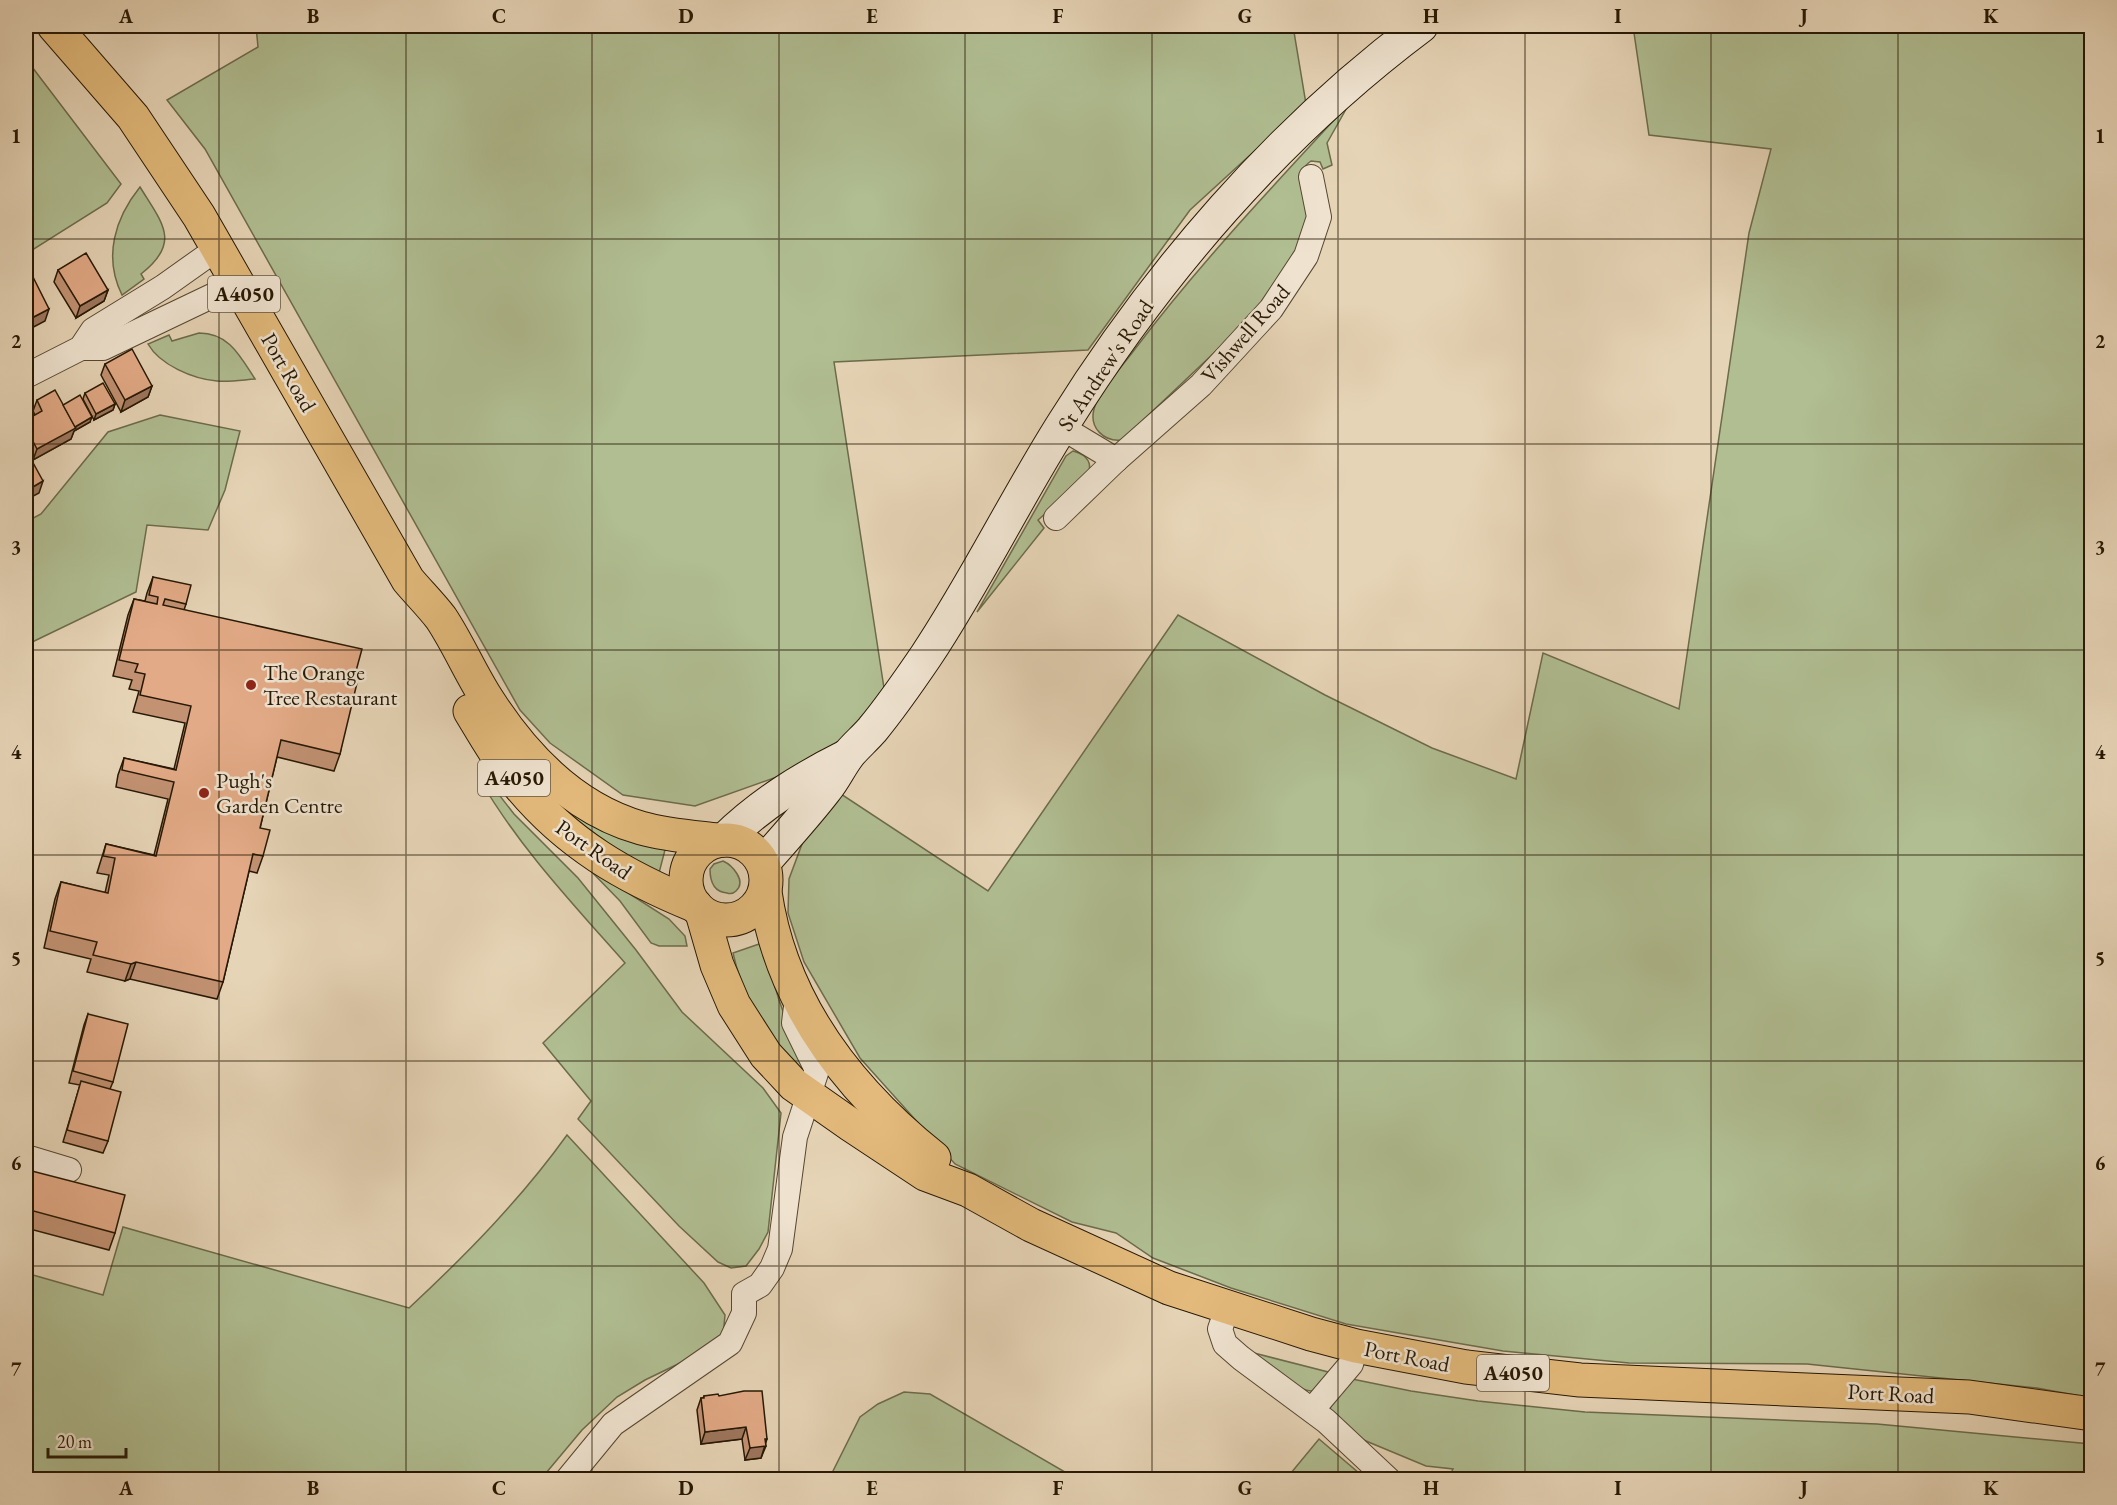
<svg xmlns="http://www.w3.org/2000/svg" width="2117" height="1505" viewBox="0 0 2117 1505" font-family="'EB Garamond',serif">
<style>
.green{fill:#b0be92;stroke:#6c6b4b;stroke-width:1.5}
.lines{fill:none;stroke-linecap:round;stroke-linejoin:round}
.street-casing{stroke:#574730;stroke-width:26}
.secondary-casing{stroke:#271804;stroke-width:35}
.primary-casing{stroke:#271804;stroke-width:35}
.street{stroke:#efe3d0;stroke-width:24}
.secondary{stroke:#efe3d0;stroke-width:33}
.primary{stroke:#e3ba7b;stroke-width:33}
.wall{fill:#c29273;stroke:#271804;stroke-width:1.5}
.shaded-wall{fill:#9e775e;stroke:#271804;stroke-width:1.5}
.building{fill:#e2aa86;stroke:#271804;stroke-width:1.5}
.grid{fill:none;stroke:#271804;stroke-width:1.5;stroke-opacity:0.55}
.poi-dot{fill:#8f2418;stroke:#efe3d0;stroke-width:2}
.labels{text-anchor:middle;stroke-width:5;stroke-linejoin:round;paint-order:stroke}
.shield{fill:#efe3d0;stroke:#635541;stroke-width:1.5}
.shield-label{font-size:21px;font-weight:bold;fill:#271804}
.street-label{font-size:22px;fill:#271804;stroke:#efe3d0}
.poi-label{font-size:22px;fill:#271804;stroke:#efe3d0;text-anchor:start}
.neatline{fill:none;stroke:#271804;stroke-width:2}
.grid-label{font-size:20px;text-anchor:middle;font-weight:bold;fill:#271804}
</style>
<rect width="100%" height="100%" fill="#e6d4b6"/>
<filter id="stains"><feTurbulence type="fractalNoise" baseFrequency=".00333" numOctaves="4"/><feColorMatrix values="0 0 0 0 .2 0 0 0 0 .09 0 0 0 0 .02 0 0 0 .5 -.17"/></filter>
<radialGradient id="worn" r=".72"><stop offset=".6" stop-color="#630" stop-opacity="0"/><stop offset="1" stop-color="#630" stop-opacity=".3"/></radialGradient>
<g class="green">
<polygon points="256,26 1293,26 1306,104 1190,210 1088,350 834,362 884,688 850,739 788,773 695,806 623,795 550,743 520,710 205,149 167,100 258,47"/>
<polygon points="1633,26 2091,26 2091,1398 2037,1388 1807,1364 1629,1363 1503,1351 1346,1324 1231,1288 1153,1258 1116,1233 1072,1222 955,1164 860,1058 804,962 788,913 789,879 808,828 841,794 988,891 1178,615 1325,695 1432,748 1516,779 1543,653 1679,709 1749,233 1771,149 1649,135"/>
<polygon points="26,59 121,184 107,203 26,254"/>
<path d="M1349 104 1327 143 1332 165 1323 169 1320 162 1311 161C1305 165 1302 169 1299 176L1310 214 1298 250 1254 315 1122 440C1104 442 1089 428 1094 409 1099 392 1124 364 1135 349 1200 263 1275 184 1349 104Z"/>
<path d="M140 187C162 223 182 242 141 274L144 279 122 295C103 257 115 218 140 187Z"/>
<path d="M199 333C229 333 240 356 255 379 242 380 230 382 217 381 193 379 160 365 148 344L169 335 172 341Z"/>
<polygon points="160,415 240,431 225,490 208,530 147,525 136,592 26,645 26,522 41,514 108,432"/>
<path d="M1073 451C1088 455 1094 464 1086 478L1038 520 1044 528 977 612 1066 456Z"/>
<path d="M481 775 486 778 514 814 578 878 636 950 682 1012 763 1088 781 1113 768 1232 759 1249 746 1266 731 1268 718 1262 679 1226 578 1119 591 1101 543 1043 625 963C573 904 518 846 479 778Z"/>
<polygon points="543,789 665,850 659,873 598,842"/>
<path d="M723 861C732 865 747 881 736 891 733 894 730 894 727 893 714 892 710 881 710 869L714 864Z"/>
<polygon points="586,866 669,919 685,936 687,946 659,946 651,943 620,901"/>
<path d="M762 943 779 1000 805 1073 797 1071C769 1032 743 1001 733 953Z"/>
<path d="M567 1135 704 1283 725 1315 723 1336 705 1351 645 1380 617 1397 582 1430 541 1479H26V1273L103 1295 123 1227 409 1308C467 1254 521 1199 567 1135Z"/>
<path d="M1254 1353 1332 1373C1327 1378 1321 1387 1315 1390 1302 1397 1265 1362 1254 1353Z"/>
<polygon points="1352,1379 1411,1391 1478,1401 1585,1412 1877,1424 2091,1444 2091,1479 1448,1479 1453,1469 1426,1466 1354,1436 1330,1413 1331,1402"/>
<polygon points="904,1392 930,1394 1077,1479 829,1479 860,1417 878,1404"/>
<polygon points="1319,1439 1366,1479 1286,1479"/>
</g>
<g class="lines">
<defs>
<g id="street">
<polyline points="81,348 103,348 237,284"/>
<polyline points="26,376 81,348 93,330 163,287 218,248"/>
<polyline points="1061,427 1116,460"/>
<polyline points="1056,518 1116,460 1201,385 1271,309 1306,256 1319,217 1311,177"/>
<polyline points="26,1157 69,1170"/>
<polyline points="1227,1309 1220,1329 1225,1344 1241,1358 1326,1421 1389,1480"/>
<polyline points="1312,1410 1351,1364 1356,1346"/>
<polyline points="567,1480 613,1424 730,1343 744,1313 744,1294 760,1285 772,1268 780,1249 795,1137 817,1070 794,1023 797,998"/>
</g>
<g id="secondary">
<path d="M724 840C761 804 801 779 847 756"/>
<path d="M763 863C784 839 806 815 826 789 835 778 841 764 850 753 857 745 865 738 872 730 891 707 909 681 926 656 976 581 1015 500 1063 424 1158 272 1278 133 1421 26"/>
</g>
<g id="primary">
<path d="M54 26 133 117 199 216 408 580C419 593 431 605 441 618 459 645 471 675 489 702 526 759 574 809 641 828 666 835 692 837 717 840"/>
<path d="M470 711C485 736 499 761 518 784 567 844 625 877 696 906"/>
<circle cx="726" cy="880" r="40"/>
<path d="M765 892C781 1003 849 1090 934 1158"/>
<polyline points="702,913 717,965 734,1005 766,1055 794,1085 851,1125 925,1174 968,1190 1031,1225 1169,1288 1311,1334 1356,1346 1466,1367 1580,1380 1969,1397 2092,1414"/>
</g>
</defs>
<use href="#street" class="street-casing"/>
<use href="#secondary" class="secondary-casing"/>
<use href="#primary" class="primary-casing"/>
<use href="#street" class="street"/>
<use href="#secondary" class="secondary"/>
<use href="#primary" class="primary"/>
</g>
<g class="wall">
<polygon points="58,270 108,290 104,301 76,318 54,282"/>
<polygon points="105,364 152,386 148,397 121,412 101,375"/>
<polygon points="85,393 115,404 113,410 94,420 83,399"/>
<polygon points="37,400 63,405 90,422 74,431 71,439 33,460 26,447 26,420 35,415 33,411"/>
<polygon points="153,577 186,604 184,610 353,682 340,754 334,771 277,757 260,828 263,856 257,873 249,871 223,982 217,999 130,979 125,981 87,972 91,959 44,948 55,899 61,882 105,893 109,875 97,873 106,844 154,855 168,799 116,787 118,775 124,758 174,769 185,723 133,712 139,691 129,689 132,680 113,676 128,615 134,599 145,601 147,593"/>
<polygon points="88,1014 113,1082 110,1089 108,1141 103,1153 63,1142 80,1085 69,1083 84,1025"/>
<polygon points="28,1170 115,1233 109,1250 26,1228 26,1177"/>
<polygon points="704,1396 719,1396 765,1444 766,1446 761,1458 745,1460 742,1439 701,1444 697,1410 701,1398 703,1398"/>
</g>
<g class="shaded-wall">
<polygon points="108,290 104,301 76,318 80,306"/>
<polygon points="49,309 45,321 26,331 26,321"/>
<polygon points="152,386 148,397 121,412 125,400"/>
<polygon points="115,404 113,410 94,420 96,414"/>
<polygon points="92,417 90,422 74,431 71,439 33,460 37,449"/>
<polygon points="43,481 39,493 26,500 26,491"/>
<polygon points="136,962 130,979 125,981 131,964"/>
<polygon points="746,1427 742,1439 701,1444 705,1432"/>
<polygon points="765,1439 767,1439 761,1458 745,1460 750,1448"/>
</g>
<g class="building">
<polygon points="86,253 108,290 80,306 58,270"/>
<polygon points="32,275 49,309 26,321 26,278"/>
<polygon points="132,349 152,386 125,400 105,364"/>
<polygon points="103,383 115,404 96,414 85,393"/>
<polygon points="55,390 76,428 37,449 26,428 26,420 42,411 37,400"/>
<polygon points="80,395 92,417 75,427 63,405"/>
<polygon points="26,450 43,481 26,491"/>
<polygon points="153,577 191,585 186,604 165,599 163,605 362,649 353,682 357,683 340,754 281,740 260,828 270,830 263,856 253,854 223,982 136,962 131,964 93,955 97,942 50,931 61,882 108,893 115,858 103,856 106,844 156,856 174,782 122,770 124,758 176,770 191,706 140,695 145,674 135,672 138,664 119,660 134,599 157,604 158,597 149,595"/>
<polygon points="88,1014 128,1024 113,1082 73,1071"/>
<polygon points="81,1081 121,1092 108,1141 67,1130"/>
<polygon points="28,1170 125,1195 115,1233 26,1209 26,1179"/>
<polygon points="744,1391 762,1391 767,1439 765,1439 766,1446 750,1448 746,1427 705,1432 701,1398 704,1398 704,1396 718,1394 719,1396"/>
</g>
<path class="grid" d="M219 26V1480M406 26V1480M592 26V1480M779 26V1480M965 26V1480M1152 26V1480M1338 26V1480M1525 26V1480M1711 26V1480M1898 26V1480M26 239H2092M26 444H2092M26 650H2092M26 855H2092M26 1061H2092M26 1266H2092"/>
<g class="poi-dot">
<circle cx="251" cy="685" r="6"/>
<circle cx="204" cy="793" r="6"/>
</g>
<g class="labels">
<g class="shield">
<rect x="208" y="276" width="72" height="36" rx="4.5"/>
<rect x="478" y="760" width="72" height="36" rx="4.5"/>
<rect x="1477" y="1355" width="72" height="36" rx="4.5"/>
</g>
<g class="shield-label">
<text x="244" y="301">A4050</text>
<text x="514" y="785">A4050</text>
<text x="1513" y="1380">A4050</text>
</g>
<g class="street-label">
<text transform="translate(1245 333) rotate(-49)" y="8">Vishwell Road</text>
<text transform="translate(1105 365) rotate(-56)" y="8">St Andrew's Road</text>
<text transform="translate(289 372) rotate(60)" y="8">Port Road</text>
<text transform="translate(594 849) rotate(35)" y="8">Port Road</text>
<text transform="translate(1407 1356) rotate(11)" y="8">Port Road</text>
<text transform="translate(1891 1393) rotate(3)" y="8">Port Road</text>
</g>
<g class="poi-label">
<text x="263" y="680">The Orange<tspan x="263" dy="25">Tree Restaurant</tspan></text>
<text x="216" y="788">Pugh's<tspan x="216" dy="25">Garden Centre</tspan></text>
</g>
</g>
<rect width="2117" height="1505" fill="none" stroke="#e6d4b6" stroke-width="66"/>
<path d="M48 1448v9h78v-9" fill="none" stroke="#271804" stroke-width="3"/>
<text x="57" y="1448" font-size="18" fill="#271804" stroke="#efe3d0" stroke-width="4.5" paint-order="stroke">20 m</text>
<rect x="33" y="33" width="2051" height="1439" class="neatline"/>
<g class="grid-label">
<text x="126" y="23">A</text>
<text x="313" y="23">B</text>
<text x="499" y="23">C</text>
<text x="686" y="23">D</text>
<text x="872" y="23">E</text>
<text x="1058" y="23">F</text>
<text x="1245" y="23">G</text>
<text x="1431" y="23">H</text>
<text x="1618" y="23">I</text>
<text x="1804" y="23">J</text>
<text x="1991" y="23">K</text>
<text x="16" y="143">1</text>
<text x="2100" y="143">1</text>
<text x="16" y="348">2</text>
<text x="2100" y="348">2</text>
<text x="16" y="554">3</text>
<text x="2100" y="554">3</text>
<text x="16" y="759">4</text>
<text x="2100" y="759">4</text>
<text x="16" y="965">5</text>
<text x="2100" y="965">5</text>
<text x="16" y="1170">6</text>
<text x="2100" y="1170">6</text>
<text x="16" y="1376">7</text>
<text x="2100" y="1376">7</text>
<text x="126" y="1495">A</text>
<text x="313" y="1495">B</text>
<text x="499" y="1495">C</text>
<text x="686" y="1495">D</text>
<text x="872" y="1495">E</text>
<text x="1058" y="1495">F</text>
<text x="1245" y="1495">G</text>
<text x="1431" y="1495">H</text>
<text x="1618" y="1495">I</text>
<text x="1804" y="1495">J</text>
<text x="1991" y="1495">K</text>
</g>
<rect width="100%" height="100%" filter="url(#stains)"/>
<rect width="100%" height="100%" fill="url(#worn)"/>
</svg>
